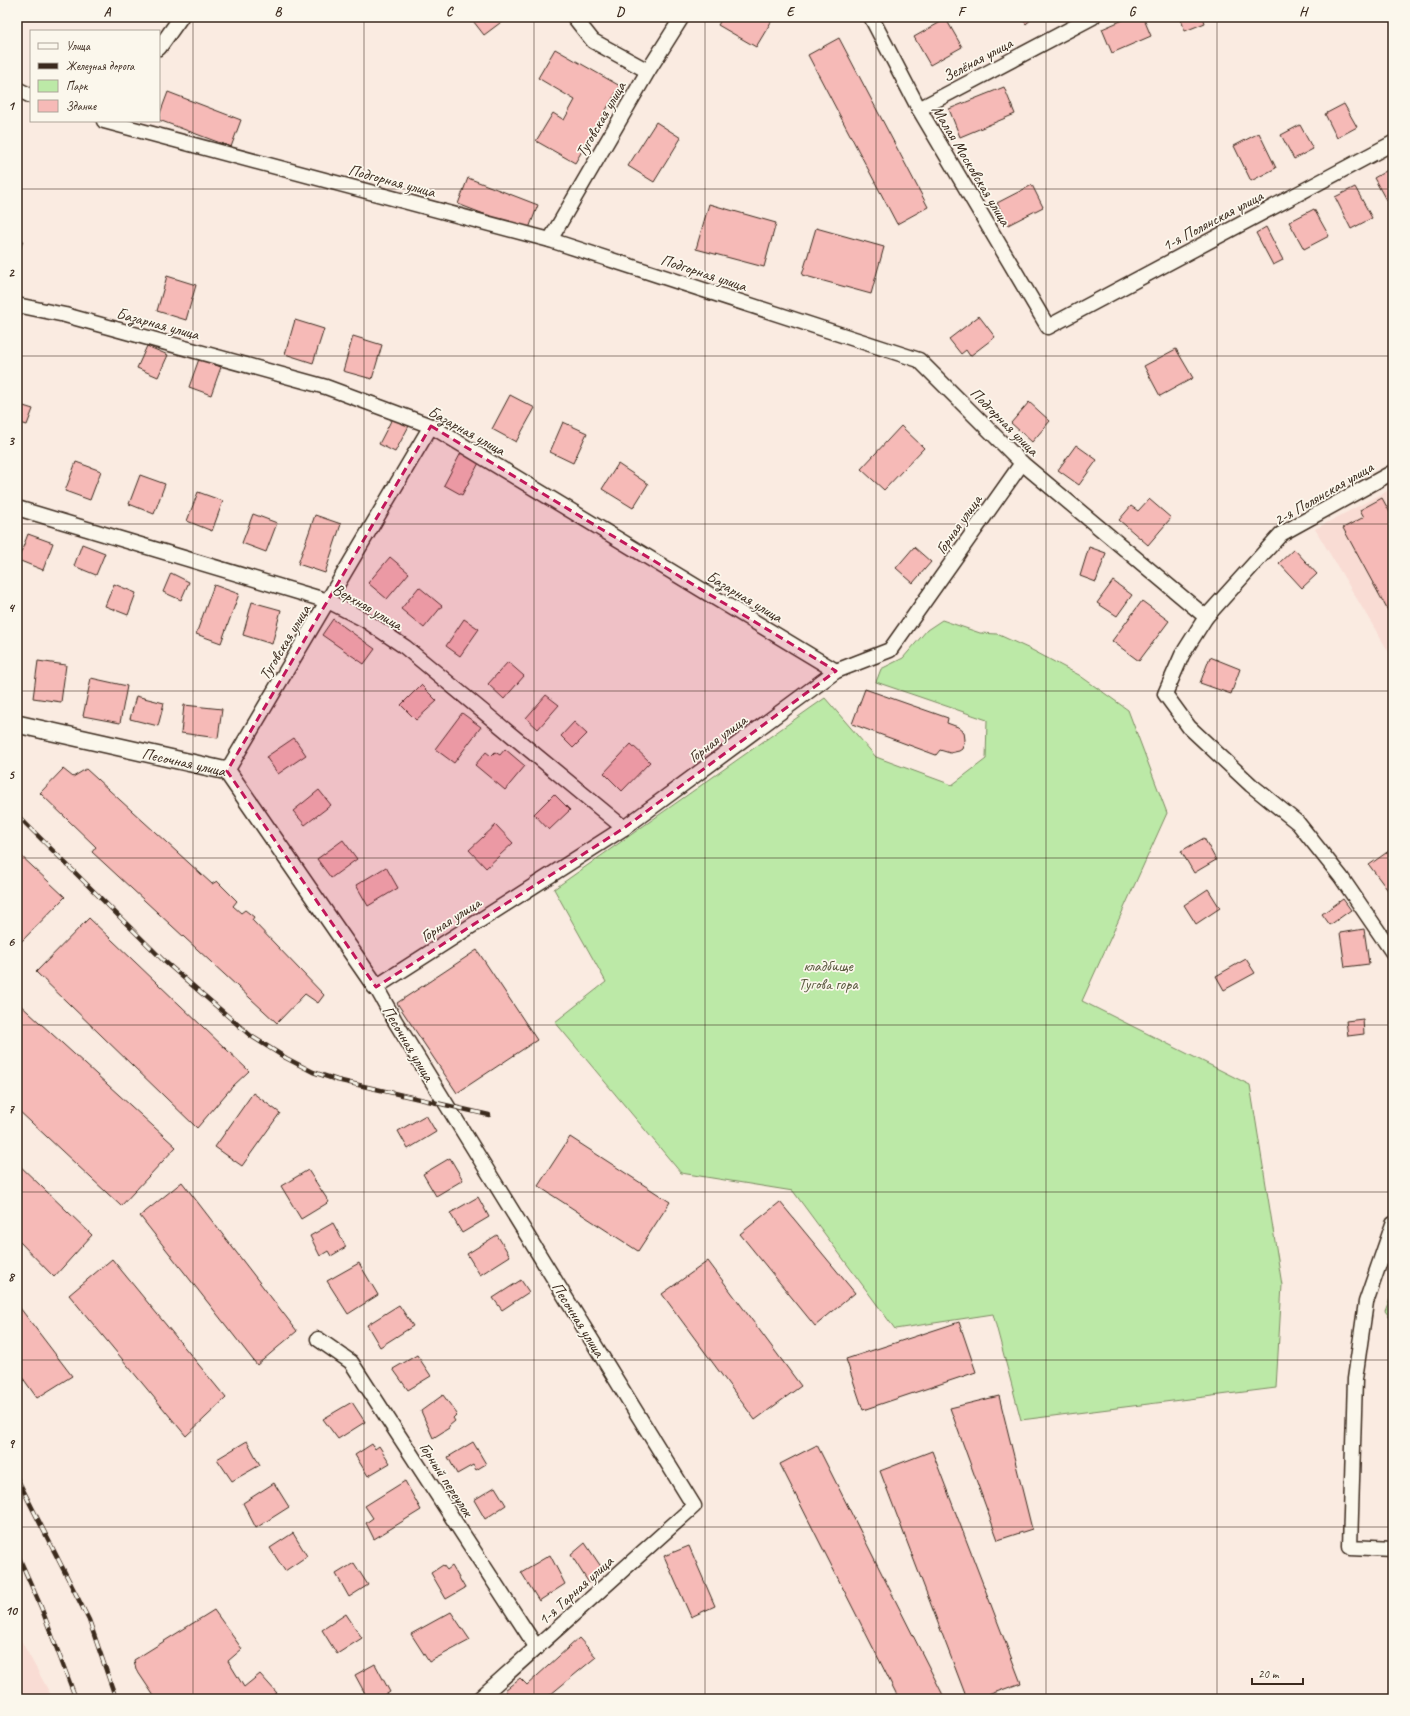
<svg xmlns="http://www.w3.org/2000/svg" width="1410" height="1716" viewBox="0 0 1410 1716" font-family="Caveat,sans-serif">
<style>
.built{fill:#f9dcd4}
.green{fill:#bce9a7;stroke:#7c8a62}
.building{fill:#f6bab7;stroke:#3b2a1e}
.lines{fill:none;stroke-linecap:round;stroke-linejoin:round}
.minor-casing{stroke:#3b2a1e;stroke-width:17}
.tertiary-casing{stroke:#3b2a1e;stroke-width:20}
.minor{stroke:#fbf7ec;stroke-width:14}
.tertiary{stroke:#fbf7ec;stroke-width:17}
.rail-casing{stroke:#3b2a1e;stroke-width:4.5}
.rail{stroke:#fbf7ec;stroke-width:3;stroke-dasharray:9;stroke-linecap:butt}
.marked{fill:#c2185b;fill-opacity:0.2;stroke:#c2185b;stroke-width:3;stroke-dasharray:8 5;stroke-linejoin:round}
.grid{fill:none;stroke:#3b2a1e;stroke-width:1;stroke-opacity:0.55}
.labels{text-anchor:middle;stroke-width:3.5;stroke-linejoin:round;paint-order:stroke}
.street-label{font-size:16px;fill:#3b2a1e;stroke:#fbf7ec}
.park-label{font-size:16px;fill:#5b5a40;stroke:#fbf7ec}
.neatline{fill:none;stroke:#3b2a1e;stroke-width:1.5}
.grid-label{font-size:13px;text-anchor:middle;font-weight:bold;fill:#3b2a1e}
</style>
<rect width="100%" height="100%" fill="#faebe1"/>
<filter id="ink" filterUnits="userSpaceOnUse"><feTurbulence type="fractalNoise" baseFrequency=".025" numOctaves="2"/><feDisplacementMap in="SourceGraphic" scale="8" xChannelSelector="R" yChannelSelector="G"/><feConvolveMatrix kernelMatrix="1 2 1 2 8 2 1 2 1" color-interpolation-filters="sRGB"/></filter>
<g filter="url(#ink)">
<g class="built">
<polygon points="1393,488 1393,659 1315,529"/>
<polygon points="17,1633 53,1699 17,1699"/>
</g>
<g class="green">
<polygon points="942,620 980,633 997,634 1032,650 1079,675 1128,710 1167,813 1082,1001 1250,1085 1282,1285 1276,1388 1021,1420 993,1314 895,1329 793,1191 681,1173 555,1022 606,982 554,889 825,698 876,757 952,785 986,759 987,720 876,682 881,669 903,658 927,630"/>
<polygon points="1393,1291 1393,1321 1385,1311"/>
</g>
<g class="building">
<polygon points="140,17 148,17 145,21"/>
<polygon points="470,17 508,17 484,35"/>
<polygon points="723,17 774,17 756,47 718,25"/>
<polygon points="1020,17 1034,17 1026,24"/>
<polygon points="1130,17 1143,17 1151,36 1112,53 1102,29"/>
<polygon points="1180,17 1203,17 1205,23 1185,31"/>
<polygon points="946,19 962,47 930,65 914,37"/>
<polygon points="839,38 928,207 897,224 808,55"/>
<polygon points="555,49 620,86 575,163 536,141 553,113 564,120 575,100 538,78"/>
<polygon points="1004,87 1015,114 960,137 949,109"/>
<polygon points="168,92 241,120 231,147 159,120 159,116"/>
<polygon points="1344,104 1357,127 1337,138 1325,114"/>
<polygon points="656,122 681,138 654,182 628,166"/>
<polygon points="1300,125 1313,149 1294,159 1281,135"/>
<polygon points="1259,133 1276,168 1251,181 1234,146"/>
<polygon points="1393,167 1393,197 1386,200 1374,178"/>
<polygon points="468,178 538,205 528,231 458,204"/>
<polygon points="1032,185 1043,207 1008,225 997,203"/>
<polygon points="1355,187 1372,218 1351,229 1335,197"/>
<polygon points="709,204 776,223 764,267 696,249"/>
<polygon points="1314,209 1329,236 1304,249 1289,222"/>
<polygon points="1266,227 1283,260 1273,265 1256,233"/>
<polygon points="816,228 884,247 871,294 802,275"/>
<polygon points="17,238 23,240 17,260"/>
<polygon points="167,276 196,285 186,320 157,311"/>
<polygon points="979,316 995,337 970,356 966,350 961,354 949,339"/>
<polygon points="295,320 324,329 313,363 285,354"/>
<polygon points="353,336 382,345 372,379 343,371"/>
<polygon points="147,346 168,355 158,377 137,368"/>
<polygon points="1176,349 1193,378 1160,396 1144,366"/>
<polygon points="199,359 221,367 211,395 189,387"/>
<polygon points="510,395 535,408 516,442 492,429"/>
<polygon points="1029,402 1050,421 1032,442 1011,423"/>
<polygon points="17,404 33,409 27,425 17,422"/>
<polygon points="394,415 410,424 395,452 379,444"/>
<polygon points="563,422 587,433 573,463 550,452"/>
<polygon points="901,426 924,448 884,490 861,469"/>
<polygon points="1076,445 1097,460 1079,485 1058,470"/>
<polygon points="463,449 481,459 462,495 444,485"/>
<polygon points="76,462 101,471 90,500 65,491"/>
<polygon points="618,464 648,484 633,508 602,489"/>
<polygon points="140,475 165,484 154,514 129,504"/>
<polygon points="198,492 223,501 212,531 187,521"/>
<polygon points="1382,498 1393,518 1393,620 1343,528 1364,517 1360,510"/>
<polygon points="1149,499 1171,518 1148,545 1119,520 1131,506 1138,511"/>
<polygon points="253,514 277,523 266,552 242,543"/>
<polygon points="315,515 341,524 325,573 298,564"/>
<polygon points="28,534 53,543 43,570 18,560"/>
<polygon points="82,544 105,553 96,575 74,566"/>
<polygon points="914,547 931,562 913,583 896,568"/>
<polygon points="1089,547 1106,553 1096,582 1080,576"/>
<polygon points="1294,549 1317,574 1302,588 1279,563"/>
<polygon points="390,557 409,573 387,599 368,583"/>
<polygon points="171,573 189,582 181,600 163,592"/>
<polygon points="1113,581 1132,595 1117,616 1097,603"/>
<polygon points="114,584 136,593 128,615 105,606"/>
<polygon points="214,585 239,594 221,643 196,634"/>
<polygon points="419,587 442,606 424,628 401,609"/>
<polygon points="1142,601 1169,621 1139,661 1112,641"/>
<polygon points="252,602 281,610 272,644 243,635"/>
<polygon points="333,619 375,649 364,664 322,635"/>
<polygon points="464,619 479,629 460,656 446,646"/>
<polygon points="1210,657 1240,669 1231,694 1200,683"/>
<polygon points="38,661 66,665 61,702 33,698"/>
<polygon points="508,662 524,676 504,699 488,684"/>
<polygon points="91,678 127,686 120,723 83,716"/>
<polygon points="421,685 437,701 416,720 401,705"/>
<polygon points="865,689 948,718 947,723 958,727 964,732 965,740 962,749 959,751 950,753 940,750 936,755 852,724"/>
<polygon points="546,695 559,705 538,729 526,718"/>
<polygon points="136,696 164,703 158,726 130,719"/>
<polygon points="184,705 222,709 218,738 181,733"/>
<polygon points="462,713 481,727 454,763 435,749"/>
<polygon points="574,722 587,734 573,748 561,736"/>
<polygon points="294,738 306,755 278,774 266,757"/>
<polygon points="631,744 650,762 622,791 604,773"/>
<polygon points="505,749 525,766 505,790 475,765 486,752 491,756 495,752 500,755"/>
<polygon points="63,769 73,777 86,769 212,884 217,881 237,901 233,906 241,913 245,910 254,917 252,920 324,995 318,1003 305,994 277,1023 92,852 96,847 40,793"/>
<polygon points="319,790 331,805 305,825 293,811"/>
<polygon points="554,794 570,810 549,830 534,814"/>
<polygon points="496,825 513,843 486,868 469,850"/>
<polygon points="1204,838 1216,860 1194,873 1181,851"/>
<polygon points="343,840 357,859 331,878 317,859"/>
<polygon points="1393,848 1393,891 1390,893 1369,865"/>
<polygon points="17,852 65,897 17,946"/>
<polygon points="386,867 398,888 368,906 356,885"/>
<polygon points="1208,889 1220,908 1196,924 1184,905"/>
<polygon points="1343,899 1351,910 1330,925 1322,914"/>
<polygon points="89,918 249,1071 232,1087 197,1128 36,972"/>
<polygon points="1364,929 1369,964 1345,967 1340,933"/>
<polygon points="477,950 537,1040 457,1093 397,1003"/>
<polygon points="1246,959 1255,973 1224,990 1216,976"/>
<polygon points="17,1002 176,1147 121,1206 17,1109"/>
<polygon points="1363,1019 1364,1034 1348,1036 1346,1021"/>
<polygon points="253,1093 280,1113 242,1166 215,1147"/>
<polygon points="426,1115 436,1132 408,1149 398,1131"/>
<polygon points="570,1137 670,1202 638,1251 538,1186"/>
<polygon points="450,1158 463,1180 436,1196 423,1174"/>
<polygon points="17,1163 92,1235 54,1277 17,1239"/>
<polygon points="308,1170 329,1202 301,1219 281,1186"/>
<polygon points="182,1182 297,1331 257,1365 140,1216"/>
<polygon points="478,1197 489,1217 462,1233 450,1213"/>
<polygon points="780,1202 855,1293 815,1326 740,1234"/>
<polygon points="333,1223 346,1247 331,1256 328,1251 320,1256 310,1236"/>
<polygon points="497,1235 510,1256 480,1275 467,1254"/>
<polygon points="112,1259 226,1398 186,1436 69,1295"/>
<polygon points="708,1261 801,1386 755,1420 662,1294"/>
<polygon points="359,1263 378,1295 348,1314 327,1281"/>
<polygon points="521,1280 529,1292 502,1310 493,1298"/>
<polygon points="17,1304 72,1376 37,1398 17,1370"/>
<polygon points="399,1305 413,1326 380,1347 367,1325"/>
<polygon points="959,1322 976,1372 863,1410 846,1359"/>
<polygon points="417,1355 431,1376 408,1390 393,1369"/>
<polygon points="443,1395 457,1414 453,1418 455,1421 449,1426 449,1428 433,1438 421,1411"/>
<polygon points="999,1396 1032,1529 998,1540 950,1408"/>
<polygon points="352,1402 365,1422 338,1439 323,1419"/>
<polygon points="247,1441 260,1465 232,1481 217,1459"/>
<polygon points="473,1442 486,1464 476,1470 473,1465 457,1474 448,1457"/>
<polygon points="372,1444 375,1449 379,1446 390,1463 368,1476 355,1455"/>
<polygon points="817,1445 945,1699 899,1699 780,1464"/>
<polygon points="932,1451 1021,1683 977,1699 967,1699 880,1471"/>
<polygon points="405,1481 421,1510 374,1539 366,1523 373,1518 365,1506"/>
<polygon points="274,1483 289,1507 256,1528 243,1503"/>
<polygon points="495,1487 506,1505 485,1519 474,1500"/>
<polygon points="293,1533 307,1556 285,1571 270,1548"/>
<polygon points="585,1543 604,1571 589,1583 571,1555"/>
<polygon points="689,1546 715,1606 691,1617 664,1556"/>
<polygon points="550,1555 565,1584 539,1601 521,1572"/>
<polygon points="354,1563 368,1585 349,1597 336,1574"/>
<polygon points="443,1565 447,1570 452,1566 465,1588 446,1599 431,1573"/>
<polygon points="214,1610 242,1649 228,1661 244,1687 260,1674 277,1693 268,1699 156,1699 136,1669 134,1660"/>
<polygon points="451,1612 470,1640 429,1662 411,1634"/>
<polygon points="346,1614 362,1638 337,1654 322,1630"/>
<polygon points="579,1638 596,1657 545,1699 513,1699 505,1690 520,1678 527,1685"/>
<polygon points="375,1664 390,1692 379,1699 368,1699 355,1675"/>
</g>
<g class="lines">
<defs>
<g id="minor">
<polyline points="574,17 593,41 648,71"/>
<polyline points="871,17 919,109 1048,327 1393,143"/>
<polyline points="159,48 181,17"/>
<polyline points="17,89 31,96"/>
<polyline points="919,109 1093,17"/>
<polyline points="104,121 550,240 919,360 1022,463 1206,617"/>
<polyline points="550,240 648,71 682,17"/>
<polyline points="17,305 65,315 326,387 431,426 836,671"/>
<polyline points="1393,472 1281,534 1206,617 1182,655 1165,694 1189,727 1251,785 1298,823 1341,877 1393,953"/>
<polyline points="17,508 328,601 365,620 405,647 624,828"/>
<polyline points="227,771 431,426"/>
<polyline points="1393,1224 1366,1302 1355,1379 1350,1547 1393,1549"/>
<polyline points="318,1339 351,1362 537,1648"/>
<polyline points="479,1699 694,1506 395,1021 376,987 624,828 836,671 890,650 1022,463"/>
</g>
<g id="tertiary">
<path id="s1" d="M17 724 227 771 376 987"/>
</g>
</defs>
<use href="#minor" class="minor-casing"/>
<use href="#tertiary" class="tertiary-casing"/>
<use href="#minor" class="minor"/>
<use href="#tertiary" class="tertiary"/>
<defs>
<g id="rail">
<polyline points="17,815 163,960 251,1036 286,1058 313,1072 337,1080 489,1115"/>
<polyline points="17,1478 89,1620 116,1699"/>
<polyline points="17,1553 41,1607 76,1699"/>
</g>
</defs>
<use href="#rail" class="rail-casing"/>
<use href="#rail" class="rail"/>
</g>
</g>
<path class="marked" d="M431 426 836 671 624 828 376 987 227 771Z"/>
<path class="grid" d="M193 17V1699M364 17V1699M534 17V1699M705 17V1699M876 17V1699M1046 17V1699M1217 17V1699M17 189H1393M17 356H1393M17 524H1393M17 691H1393M17 858H1393M17 1025H1393M17 1192H1393M17 1360H1393M17 1527H1393"/>
<g class="labels">
<g class="street-label">
<text transform="translate(977 59) rotate(-28)" y="6">Зелёная улица</text>
<text transform="translate(600 119) rotate(-60)" y="6">Туговская улица</text>
<text transform="translate(972 165) rotate(59)" y="6">Малая Московская улица</text>
<text transform="translate(392 180) rotate(15)" y="6">Подгорная улица</text>
<text transform="translate(1212 220) rotate(-28)" y="6">1-я Полянская улица</text>
<text transform="translate(704 272) rotate(18)" y="6">Подгорная улица</text>
<text transform="translate(158 323) rotate(15)" y="6">Базарная улица</text>
<text transform="translate(1005 421) rotate(45)" y="6">Подгорная улица</text>
<text transform="translate(467 430) rotate(29)" y="6">Базарная улица</text>
<text transform="translate(1323 493) rotate(-30)" y="6">2-я Полянская улица</text>
<text transform="translate(958 524) rotate(-55)" y="6">Горная улица</text>
<text transform="translate(745 596) rotate(31)" y="6">Базарная улица</text>
<text transform="translate(368 606) rotate(30)" y="6">Верхняя улица</text>
<text transform="translate(284 642) rotate(-59)" y="6">Туговская улица</text>
<text transform="translate(717 738) rotate(-37)" y="6">Горная улица</text>
<text dy="6" stroke="none"><textPath href="#s1" startOffset="171">Песочная улица</textPath></text>
<text transform="translate(450 919) rotate(-33)" y="6">Горная улица</text>
<text transform="translate(409 1043) rotate(59)" y="6">Песочная улица</text>
<text transform="translate(579 1319) rotate(58)" y="6">Песочная улица</text>
<text transform="translate(447 1479) rotate(57)" y="6">Горный переулок</text>
<text transform="translate(575 1590) rotate(-42)" y="6">1-я Тарная улица</text>
</g>
<g class="park-label">
<text x="828" y="971">кладбище<tspan x="828" dy="18">Тугова гора</tspan></text>
</g>
</g>
<rect width="1410" height="1716" fill="none" stroke="#fbf7ec" stroke-width="44"/>
<rect x="30" y="30" width="130" height="92" fill="#fbf7ec" stroke="#aea59a"/>
<rect x="38" y="43" width="20" height="6" fill="#fbf7ec" stroke="#aea59a"/>
<text x="66" y="50" font-size="12" fill="#3b2a1e">Улица</text>
<rect x="38" y="63" width="20" height="6" fill="#3b2a1e" stroke="#aea59a"/>
<text x="66" y="70" font-size="12" fill="#3b2a1e">Железная дорога</text>
<rect x="38" y="80" width="20" height="12" fill="#bce9a7" stroke="#aea59a"/>
<text x="66" y="90" font-size="12" fill="#3b2a1e">Парк</text>
<rect x="38" y="100" width="20" height="12" fill="#f6bab7" stroke="#aea59a"/>
<text x="66" y="110" font-size="12" fill="#3b2a1e">Здание</text>
<path d="M1252 1678v6h51v-6" fill="none" stroke="#3b2a1e" stroke-width="2"/>
<text x="1258" y="1678" font-size="12" fill="#3b2a1e" stroke="#fbf7ec" stroke-width="3" paint-order="stroke">20 m</text>
<rect x="22" y="22" width="1366" height="1672" class="neatline"/>
<g class="grid-label">
<text x="107" y="16">A</text>
<text x="278" y="16">B</text>
<text x="449" y="16">C</text>
<text x="620" y="16">D</text>
<text x="790" y="16">E</text>
<text x="961" y="16">F</text>
<text x="1132" y="16">G</text>
<text x="1303" y="16">H</text>
<text x="11" y="110">1</text>
<text x="11" y="277">2</text>
<text x="11" y="445">3</text>
<text x="11" y="612">4</text>
<text x="11" y="779">5</text>
<text x="11" y="946">6</text>
<text x="11" y="1113">7</text>
<text x="11" y="1281">8</text>
<text x="11" y="1448">9</text>
<text x="11" y="1615">10</text>
</g>
</svg>
